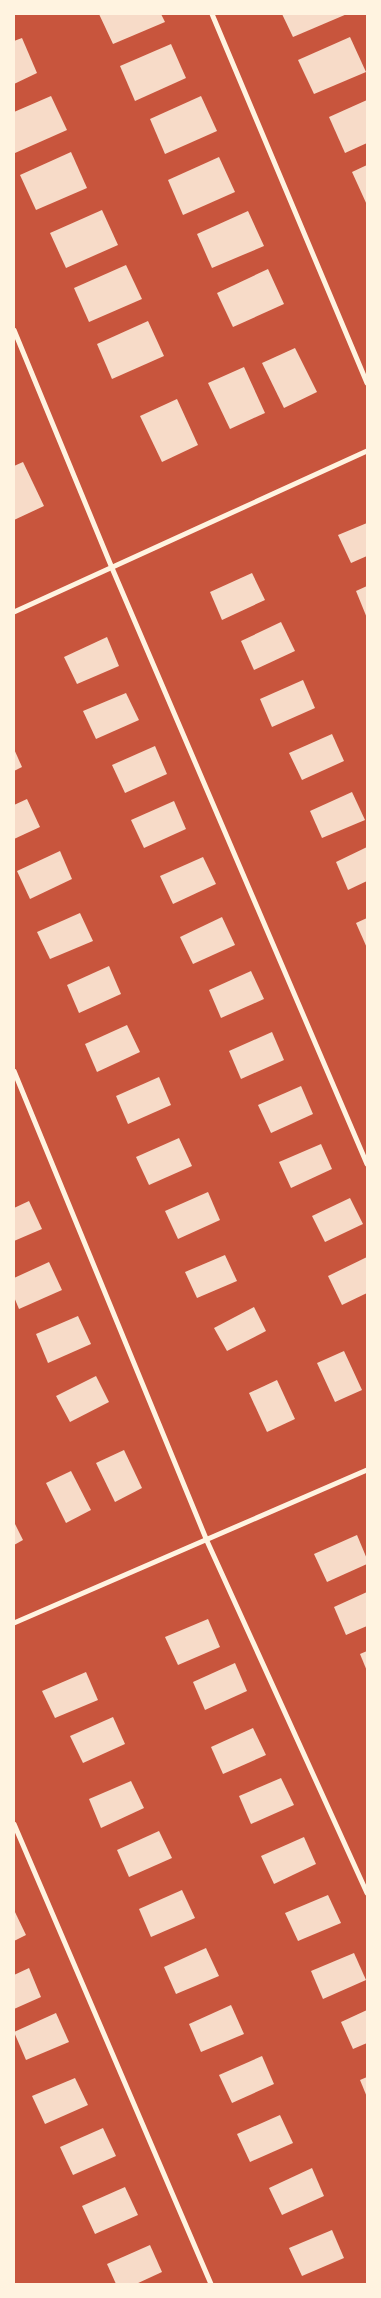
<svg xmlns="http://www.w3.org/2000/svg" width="381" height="2298" viewBox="0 0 381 2298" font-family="Arial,sans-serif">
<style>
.building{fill:#f7dbc8}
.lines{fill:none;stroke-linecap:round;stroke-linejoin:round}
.minor{stroke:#fff3e0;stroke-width:5}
</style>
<rect width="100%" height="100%" fill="#c8553d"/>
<g class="building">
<polygon points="99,14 161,14 165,22 113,44"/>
<polygon points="282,14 347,14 293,37"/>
<polygon points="350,37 366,72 314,94 298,60"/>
<polygon points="22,38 37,73 14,84 14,41"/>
<polygon points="171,44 186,78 135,101 120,66"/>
<polygon points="51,96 67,130 15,153 14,112"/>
<polygon points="201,96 217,131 165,154 150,119"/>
<polygon points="367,100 367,143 345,153 329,117"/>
<polygon points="71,152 87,188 36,210 20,175"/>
<polygon points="219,157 235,192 183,215 168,180"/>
<polygon points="367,165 367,205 352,172"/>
<polygon points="102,210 118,245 66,268 50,233"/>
<polygon points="248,211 264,246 212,268 197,234"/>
<polygon points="126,265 142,299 89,322 74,288"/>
<polygon points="268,269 284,304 233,327 217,293"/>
<polygon points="148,321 164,356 112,379 97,344"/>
<polygon points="295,348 317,392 284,408 262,363"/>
<polygon points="244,367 265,413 230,429 208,383"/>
<polygon points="177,399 198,445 162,462 140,416"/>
<polygon points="23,462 44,506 14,520 14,466"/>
<polygon points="367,523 367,556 351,563 338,535"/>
<polygon points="252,573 265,600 222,620 210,592"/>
<polygon points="367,586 367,618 356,591"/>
<polygon points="281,622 295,651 254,670 241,641"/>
<polygon points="107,637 119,666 77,684 64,657"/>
<polygon points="303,680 315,708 272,727 260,699"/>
<polygon points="126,693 139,720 96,739 83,711"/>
<polygon points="332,734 344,761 302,780 289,753"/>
<polygon points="155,746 167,774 125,793 112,765"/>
<polygon points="14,749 22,767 14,771"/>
<polygon points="352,792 365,820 322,838 310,811"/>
<polygon points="27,799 40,827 14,839 14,805"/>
<polygon points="174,801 186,829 144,848 131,820"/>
<polygon points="367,847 367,881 348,890 336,862"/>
<polygon points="60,851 72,879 30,899 17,871"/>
<polygon points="203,857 216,884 173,904 160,876"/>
<polygon points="80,913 93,941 50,959 37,932"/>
<polygon points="222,917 235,945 193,964 180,937"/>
<polygon points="367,918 367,948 356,923"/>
<polygon points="109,966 121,994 79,1013 67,985"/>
<polygon points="251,971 264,999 221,1018 209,990"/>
<polygon points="127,1025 140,1052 97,1072 85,1044"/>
<polygon points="272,1032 284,1060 241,1079 229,1051"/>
<polygon points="159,1077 171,1105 128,1124 116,1096"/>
<polygon points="301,1086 313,1114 271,1133 258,1105"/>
<polygon points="179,1138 192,1166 149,1185 136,1157"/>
<polygon points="321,1144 332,1169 291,1188 279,1162"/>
<polygon points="208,1192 220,1220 178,1239 165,1211"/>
<polygon points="350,1198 363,1224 325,1242 312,1216"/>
<polygon points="29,1201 42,1229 14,1241 14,1208"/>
<polygon points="225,1255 237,1281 197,1298 185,1272"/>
<polygon points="367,1257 367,1293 342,1305 328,1276"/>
<polygon points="49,1262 62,1290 19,1309 14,1297 14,1278"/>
<polygon points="254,1307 266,1331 227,1351 214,1328"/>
<polygon points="78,1316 91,1344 48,1363 36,1334"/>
<polygon points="344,1351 362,1390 335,1402 317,1363"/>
<polygon points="96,1376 109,1402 70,1422 56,1396"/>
<polygon points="277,1380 295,1419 267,1432 249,1393"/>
<polygon points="124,1450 142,1488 115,1502 96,1463"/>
<polygon points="71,1471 91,1510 66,1523 46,1483"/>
<polygon points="14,1522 23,1540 14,1545"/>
<polygon points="357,1535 367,1559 367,1564 327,1582 314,1554"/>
<polygon points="367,1592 367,1626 346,1635 334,1607"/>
<polygon points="208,1619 220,1647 178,1665 165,1637"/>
<polygon points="367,1651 367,1671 360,1654"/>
<polygon points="235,1663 247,1691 205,1710 193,1682"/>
<polygon points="86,1672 98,1700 55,1718 42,1691"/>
<polygon points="113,1717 125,1744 83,1763 70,1736"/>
<polygon points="253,1728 266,1755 223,1774 211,1747"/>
<polygon points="281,1778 294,1805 251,1824 239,1796"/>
<polygon points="131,1781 144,1808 101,1828 89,1799"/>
<polygon points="159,1831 172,1858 129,1877 117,1850"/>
<polygon points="304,1837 316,1864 274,1884 261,1856"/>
<polygon points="182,1890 195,1918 151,1937 139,1909"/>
<polygon points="328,1895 341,1923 298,1941 285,1913"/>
<polygon points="14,1910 26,1935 14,1941"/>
<polygon points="206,1948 219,1976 176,1994 164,1967"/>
<polygon points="354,1953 366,1980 323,1999 311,1971"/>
<polygon points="29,1968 41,1997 14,2009 14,1975"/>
<polygon points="231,2005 244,2034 201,2052 189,2024"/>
<polygon points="367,2010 367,2043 353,2049 341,2022"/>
<polygon points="56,2013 69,2042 26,2060 14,2032"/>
<polygon points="262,2056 274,2084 232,2103 219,2075"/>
<polygon points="367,2077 367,2097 360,2080"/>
<polygon points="75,2078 88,2105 45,2124 32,2096"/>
<polygon points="280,2115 293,2143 250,2162 237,2134"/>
<polygon points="103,2128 116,2156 73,2175 60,2147"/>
<polygon points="312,2168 324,2196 282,2215 269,2188"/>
<polygon points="125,2187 138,2215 95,2234 82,2206"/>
<polygon points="332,2230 344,2258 302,2276 289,2248"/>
<polygon points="150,2245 162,2272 136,2284 116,2284 107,2264"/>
</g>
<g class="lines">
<g class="minor">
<polyline points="212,14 367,383"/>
<polyline points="14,330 112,568 367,1164"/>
<polyline points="14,612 367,451"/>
<polyline points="14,1071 207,1541 367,1893"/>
<polyline points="14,1623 367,1470"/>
<polyline points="14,1824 211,2284"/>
</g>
</g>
<rect width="381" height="2298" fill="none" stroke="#fff3e0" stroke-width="30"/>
</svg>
